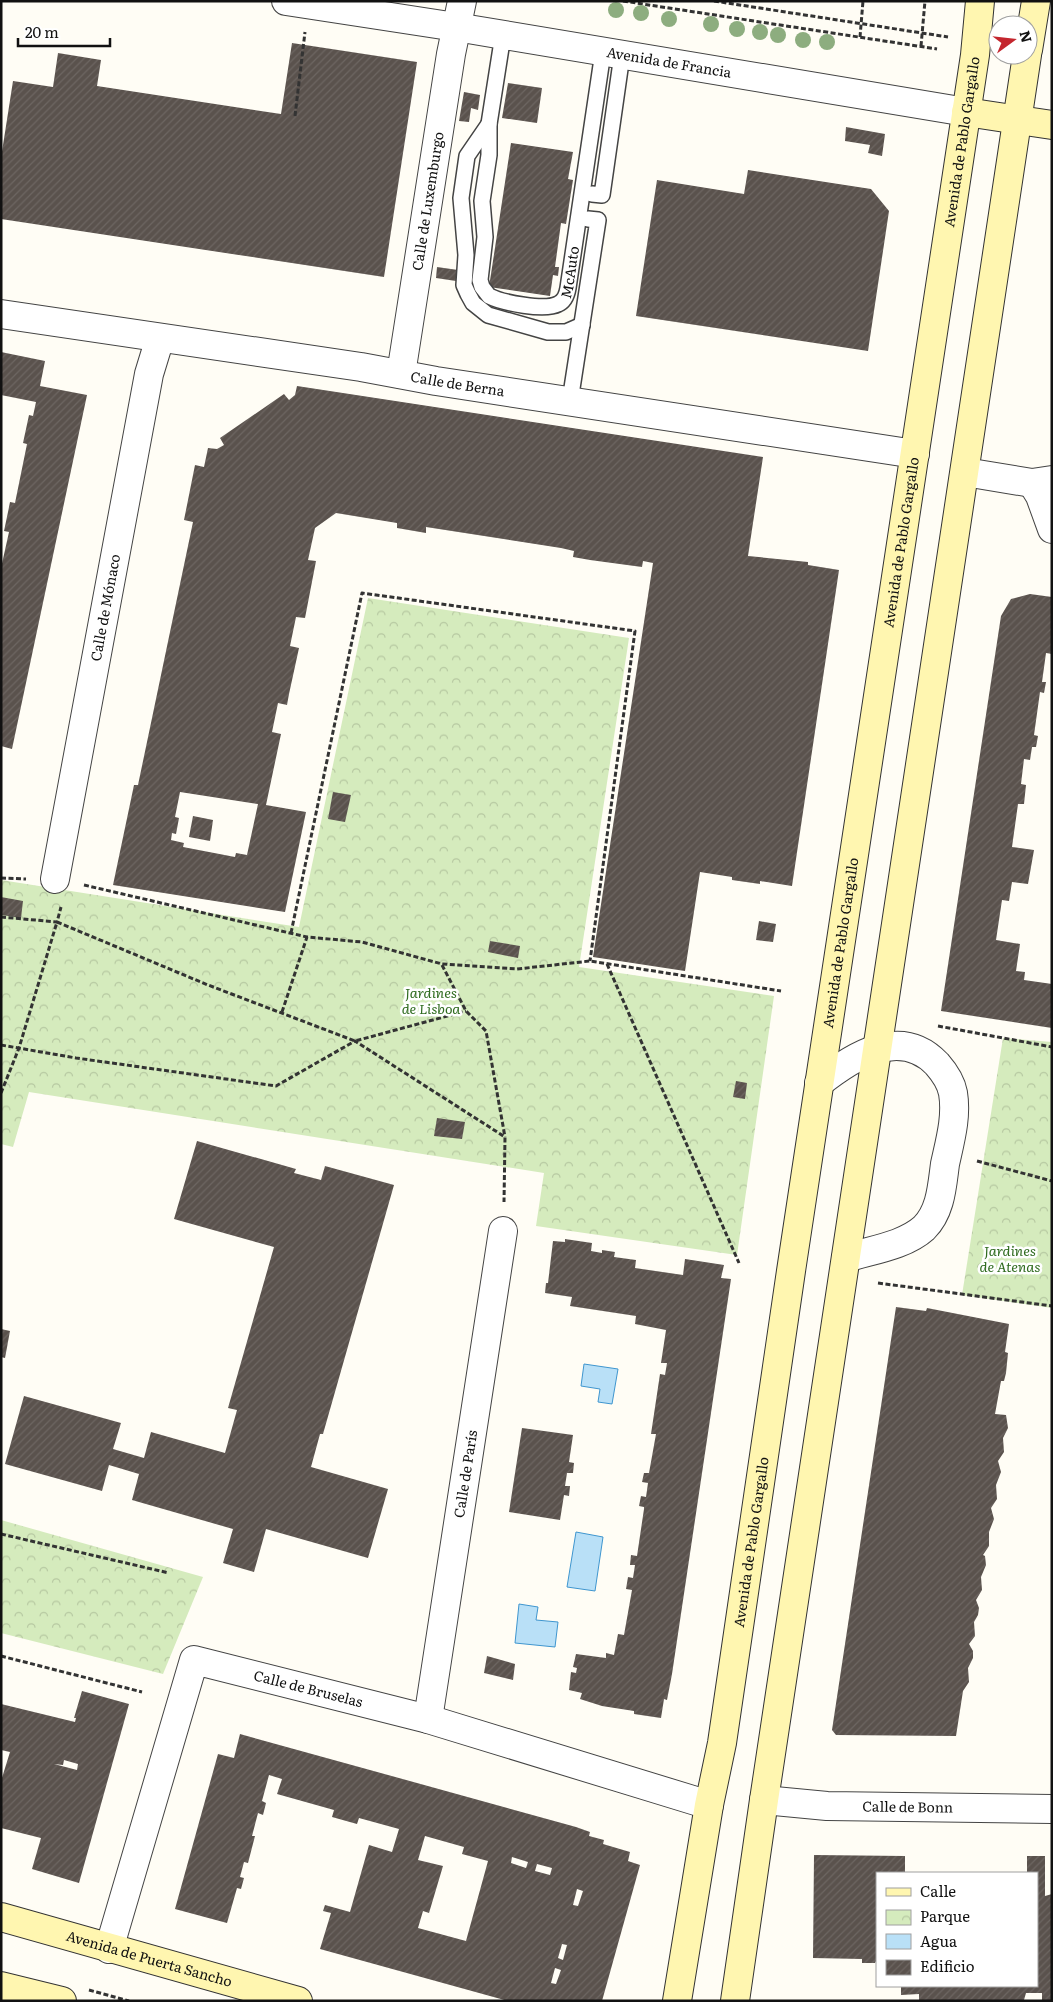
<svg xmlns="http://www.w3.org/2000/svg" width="1053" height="2002" viewBox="0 0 1053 2002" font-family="Literata,serif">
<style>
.park{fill:url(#park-crowns)}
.water{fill:#b9e0f7;stroke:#3f96cf}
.building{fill:url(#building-hatch);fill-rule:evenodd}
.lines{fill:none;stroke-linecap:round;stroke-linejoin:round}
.lane-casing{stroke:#444;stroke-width:18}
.street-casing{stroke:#444;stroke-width:30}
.secondary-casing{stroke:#333;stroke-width:30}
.path{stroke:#333;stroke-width:3;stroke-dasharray:5 2.5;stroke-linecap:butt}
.lane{stroke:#fff;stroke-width:15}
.street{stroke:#fff;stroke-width:28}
.secondary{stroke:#fff6b0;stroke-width:28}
.tree{fill:#8dad7f}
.labels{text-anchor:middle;stroke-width:5;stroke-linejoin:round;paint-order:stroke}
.street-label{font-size:14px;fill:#111;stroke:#fff}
.park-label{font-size:14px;font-style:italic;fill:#2f6b1f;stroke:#fff}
</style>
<defs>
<pattern id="park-crowns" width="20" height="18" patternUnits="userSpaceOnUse" patternTransform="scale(1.25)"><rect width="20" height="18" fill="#d5ebbd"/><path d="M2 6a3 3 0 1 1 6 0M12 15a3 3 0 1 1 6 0" fill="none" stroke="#b6c8a1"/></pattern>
<pattern id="building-hatch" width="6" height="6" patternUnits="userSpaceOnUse" patternTransform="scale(1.25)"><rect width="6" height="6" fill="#5a524d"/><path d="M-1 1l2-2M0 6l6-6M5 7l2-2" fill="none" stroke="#6d6662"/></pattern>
</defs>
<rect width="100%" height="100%" fill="#fffdf5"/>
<g class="park">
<polygon points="368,598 629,638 579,967 774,996 737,1255 536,1226 544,1173 29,1092 13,1147 1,1144 1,880 299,927"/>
<polygon points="1003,1038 1052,1042 1052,1308 962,1295"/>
<polygon points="1,1520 203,1577 163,1674 1,1633"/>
</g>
<g class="water">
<polygon points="584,1364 618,1369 612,1404 598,1402 600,1389 581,1386"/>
<polygon points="576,1532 603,1537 595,1591 567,1587"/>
<polygon points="519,1604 538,1607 536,1620 558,1622 555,1647 515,1643"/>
</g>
<g class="building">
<polygon points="292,43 417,62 384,277 1,219 1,158 13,81 53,87 58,53 101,60 97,86 281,114"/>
<polygon points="508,83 542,88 537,123 502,118"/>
<polygon points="464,92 480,95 478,110 471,108 469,122 459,121"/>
<polygon points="846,127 885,134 882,156 868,153 870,145 845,141"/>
<polygon points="511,143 573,152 568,179 573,180 566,224 561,223 555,267 559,267 558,276 553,275 550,296 489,287"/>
<polygon points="748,170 871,189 889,211 868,351 636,316 657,180 744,194"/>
<polygon points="437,267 458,270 456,281 436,278"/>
<polygon points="1,352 45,361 40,386 87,395 12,749 1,746 1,568 9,532 4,531 8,512 10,502 15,503 27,444 23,443 29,415 33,416 36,402 1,395"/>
<path d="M297 386 763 457 748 556 808 562V565L839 570 792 886 760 881V884L732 880V877L700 872 685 971 593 957 653 563 643 561 642 567 590 560 573 557 574 551 561 548 426 527V533L397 528V523L336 513 315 528 308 560 316 561 305 618 296 617 290 646 299 648 289 694 287 705 278 703 272 732 281 734 266 805 306 812 285 912 113 885 134 785H138L193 522 184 520 195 465 204 467 208 448 217 449 224 445 220 438 284 394 289 400 295 395ZM180 792 258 804 247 855 236 853 235 857 183 847 184 843 171 840 172 833 176 834 179 818 175 817Z"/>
<polygon points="1030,594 1052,597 1052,654 1046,653 1042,682 1046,682 1044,693 1040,692 1034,735 1038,736 1036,747 1032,747 1030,760 1024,759 1021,784 1026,785 1024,804 1018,804 1012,847 1034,850 1028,884 1012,882 1009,901 1002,900 996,940 1020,944 1016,971 1025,972 1024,980 1052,984 1052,1028 941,1011 1001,616 1011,599"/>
<polygon points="333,792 351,795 345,822 328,819"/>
<polygon points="193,816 213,820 210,841 189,837"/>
<polygon points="1,897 23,901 21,918 1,915"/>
<polygon points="759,921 776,924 773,942 756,940"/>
<polygon points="490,941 520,946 518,958 488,952"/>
<polygon points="736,1081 747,1083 745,1099 733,1097"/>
<polygon points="437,1118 465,1122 462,1139 434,1136"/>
<polygon points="197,1141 296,1169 294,1173 321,1180 325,1166 394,1185 323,1434 320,1434 311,1467 388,1489 368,1558 266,1529 254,1572 223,1563 233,1529 132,1500 139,1474 109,1465 102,1491 5,1464 24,1396 121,1423 113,1449 144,1458 151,1432 225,1453 237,1410 228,1408 274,1247 174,1219"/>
<polygon points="565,1239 592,1243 591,1251 602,1253 602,1250 615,1252 614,1257 636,1260 635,1268 683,1275 685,1259 724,1265 721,1278 731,1279 672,1674 667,1700 664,1699 661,1718 634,1714 634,1711 602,1706 580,1699 582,1693 569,1690 571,1672 576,1673 577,1668 573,1667 576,1654 606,1658 606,1653 614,1655 618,1634 624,1635 632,1590 626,1589 628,1577 633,1578 635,1565 630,1565 631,1555 637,1556 644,1509 644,1507 639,1506 641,1496 646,1497 648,1483 642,1482 644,1473 649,1473 656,1434 651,1434 660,1374 665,1375 667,1363 661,1363 666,1330 635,1324 636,1316 570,1306 572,1297 545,1293 546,1283 548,1283 553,1241 565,1242"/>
<polygon points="896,1307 926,1311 927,1308 1009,1324 1005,1352 1008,1353 1006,1373 1004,1381 1001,1381 995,1414 1006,1415 1008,1428 1003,1438 1004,1452 998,1461 1001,1472 996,1485 997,1499 991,1508 994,1519 989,1532 989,1546 983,1555 985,1556 986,1565 981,1577 982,1590 976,1600 979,1608 978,1615 974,1622 975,1636 969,1644 973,1651 973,1658 968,1668 969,1682 963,1691 956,1736 836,1735 832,1730"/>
<polygon points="1,1329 10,1331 5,1358 1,1357"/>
<polygon points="522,1428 573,1435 569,1462 574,1463 573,1473 567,1473 565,1486 570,1486 569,1496 564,1495 560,1520 509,1512"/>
<polygon points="487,1656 515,1664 513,1680 484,1673"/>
<path d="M82 1691 129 1704 79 1883 32 1869 41 1838 1 1828V1781L10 1752 1 1750V1704L75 1722 76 1718H74ZM64 1760 78 1764 77 1770 54 1764 63 1765Z"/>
<path d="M240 1734 576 1827 590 1832 589 1836 604 1840 603 1844 630 1852 628 1861 640 1865 602 2001H508L320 1949 331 1913 323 1911 325 1905 350 1912 369 1845 392 1852 399 1829 359 1818 357 1824 332 1817 334 1810 277 1794 282 1779 269 1775 262 1801 266 1803 263 1815 258 1813 252 1836H255L248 1863 244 1862 240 1877 244 1878 241 1889 237 1888 227 1923 175 1909 218 1754 234 1758ZM425 1836 464 1847 462 1854 488 1861 466 1941 418 1928 423 1911 429 1913 443 1866 418 1860ZM512 1857 528 1862 526 1868 511 1863ZM537 1864 552 1868 550 1875 535 1871ZM577 1889 583 1891 578 1906 573 1905ZM562 1944 567 1945 563 1960 558 1958ZM555 1968 561 1970 556 1984 551 1983Z"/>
<polygon points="814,1855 905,1856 905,1873 877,1873 877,1959 875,1963 862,1963 862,1959 813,1958"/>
<polygon points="1027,1856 1045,1856 1045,1896 1052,1894 1052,2000 1042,2000 1042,1993 1026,1993 1024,2000 1012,2001 919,2001 919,1994 901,1995 901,1986 1037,1986 1037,1873 1027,1873"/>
</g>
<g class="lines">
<defs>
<g id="lane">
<path id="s1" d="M503 35 489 124V155L482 201 485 237 480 280 482 287 489 296C503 303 545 311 558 304 565 301 567 294 568 288L603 52"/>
<polyline points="489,124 467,156 461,198 466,255 464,285 468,294 473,303 488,315 548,332 566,332 582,325"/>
<polyline points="592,194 602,195 622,55"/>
<polyline points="570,401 598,220 588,219"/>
</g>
<g id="street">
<path id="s2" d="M286 1 456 27 966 112"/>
<path id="s3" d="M1 314 361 367 436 381 915 454"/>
<path id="s4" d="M401 374 451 54 462 1"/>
<polyline points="965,472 1032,483 1052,480"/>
<polyline points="1032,483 1040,496 1052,529"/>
<path id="s5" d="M55 879 149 374 160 338"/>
<path d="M819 1083C852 1057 900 1025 937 1064 944 1072 951 1082 953 1093 957 1117 950 1141 945 1164 942 1186 941 1211 924 1228 904 1246 871 1250 846 1258"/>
<path id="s6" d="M428 1719 503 1231"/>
<path id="s7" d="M764 1800 827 1806 1052 1809"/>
<path id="s8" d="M109 1949 194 1660 428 1719 709 1805"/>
</g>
<g id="secondary">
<polyline points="1028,50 1036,1"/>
<polyline points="966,112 1052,125"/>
<path id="s9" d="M1 1917 298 2001"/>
<polyline points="1,1986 62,2001"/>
<path id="s10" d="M677 2001 709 1805 722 1743 791 1271 975 55 980 1"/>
<polyline points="735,2001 764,1800 1027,55"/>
</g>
</defs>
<use href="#lane" class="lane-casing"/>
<use href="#street" class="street-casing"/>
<use href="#secondary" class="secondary-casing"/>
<g class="path">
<polyline points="623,1 937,49"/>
<polyline points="714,1 948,37"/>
<polyline points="860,37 863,1"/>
<polyline points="921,46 925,1"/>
<polyline points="295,116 305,32"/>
<polyline points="1,878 26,879"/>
<polyline points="84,885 307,937 362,942 442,964 517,969 590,961 781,991"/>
<polyline points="1,917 57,922 61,907"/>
<polyline points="291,933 362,593 635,631 590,961"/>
<polyline points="607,964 739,1263"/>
<polyline points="442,965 466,1011 486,1031 505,1137"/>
<polyline points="282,1012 307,937"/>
<polyline points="938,1026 1052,1047"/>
<polyline points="1,1045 76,1058 276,1086 355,1041 505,1137 504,1202"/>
<polyline points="1,1093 19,1048 57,922 208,985 355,1041 466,1011"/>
<polyline points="977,1161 1052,1181"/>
<polyline points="878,1283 1052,1306"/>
<polyline points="1,1534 169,1573"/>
<polyline points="1,1656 142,1692"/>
<polyline points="89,1990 129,2001"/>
</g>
<use href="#lane" class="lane"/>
<use href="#street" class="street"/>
<use href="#secondary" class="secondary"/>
</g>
<g class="tree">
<circle cx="616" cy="10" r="8"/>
<circle cx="641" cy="13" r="8"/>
<circle cx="669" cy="19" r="8"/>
<circle cx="711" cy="24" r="8"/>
<circle cx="737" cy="29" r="8"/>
<circle cx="760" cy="32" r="8"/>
<circle cx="778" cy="35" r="8"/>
<circle cx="803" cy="40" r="8"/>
<circle cx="827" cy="42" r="8"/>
</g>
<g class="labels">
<g class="street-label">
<text dy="5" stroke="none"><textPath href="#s2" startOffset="388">Avenida de Francia</textPath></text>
<text dy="5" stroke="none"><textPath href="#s10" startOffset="1881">Avenida de Pablo Gargallo</textPath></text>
<text dy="5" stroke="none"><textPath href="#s4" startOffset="175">Calle de Luxemburgo</textPath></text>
<text dy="5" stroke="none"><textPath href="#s1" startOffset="372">McAuto</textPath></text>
<text dy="5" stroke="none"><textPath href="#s3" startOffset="462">Calle de Berna</textPath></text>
<text dy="5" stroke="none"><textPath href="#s10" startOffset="1476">Avenida de Pablo Gargallo</textPath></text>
<text dy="5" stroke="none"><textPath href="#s5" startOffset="276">Calle de Mónaco</textPath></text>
<text dy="5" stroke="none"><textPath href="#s10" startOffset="1071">Avenida de Pablo Gargallo</textPath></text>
<text dy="5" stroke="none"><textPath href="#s6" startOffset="248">Calle de París</textPath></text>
<text dy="5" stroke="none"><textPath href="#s10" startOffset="465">Avenida de Pablo Gargallo</textPath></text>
<text dy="5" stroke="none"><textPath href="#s8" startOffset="419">Calle de Bruselas</textPath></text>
<text dy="5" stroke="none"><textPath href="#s7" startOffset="144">Calle de Bonn</textPath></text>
<text dy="5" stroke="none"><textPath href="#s9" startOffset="154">Avenida de Puerta Sancho</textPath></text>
</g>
<g class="park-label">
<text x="431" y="998">Jardines<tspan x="431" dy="16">de Lisboa</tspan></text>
<text x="1010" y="1256">Jardines<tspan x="1010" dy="16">de Atenas</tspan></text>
</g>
</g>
<rect width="1053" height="2002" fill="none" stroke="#111111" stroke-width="5"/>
<rect x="876" y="1872" width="162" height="115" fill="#ffffff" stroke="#a0a0a0"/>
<rect x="886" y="1888" width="25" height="8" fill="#fff6b0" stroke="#a0a0a0"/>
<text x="920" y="1897" font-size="15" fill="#111111">Calle</text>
<rect x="886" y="1910" width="25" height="15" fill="url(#park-crowns)" stroke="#a0a0a0"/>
<text x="920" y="1922" font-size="15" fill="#111111">Parque</text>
<rect x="886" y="1934" width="25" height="15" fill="#b9e0f7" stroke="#a0a0a0"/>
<text x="920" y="1947" font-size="15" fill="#111111">Agua</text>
<rect x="886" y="1960" width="25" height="15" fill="url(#building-hatch)" stroke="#a0a0a0"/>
<text x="920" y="1972" font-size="15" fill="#111111">Edificio</text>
<g transform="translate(1013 40) rotate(75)"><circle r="24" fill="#ffffff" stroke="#a0a0a0"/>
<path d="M0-4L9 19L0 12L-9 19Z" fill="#c4262e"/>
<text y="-8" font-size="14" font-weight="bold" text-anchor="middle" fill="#111111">N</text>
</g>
<path d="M18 38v8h92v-8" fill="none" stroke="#111111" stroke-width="2.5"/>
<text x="25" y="38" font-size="15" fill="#111111" stroke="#ffffff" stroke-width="4" paint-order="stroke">20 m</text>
</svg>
